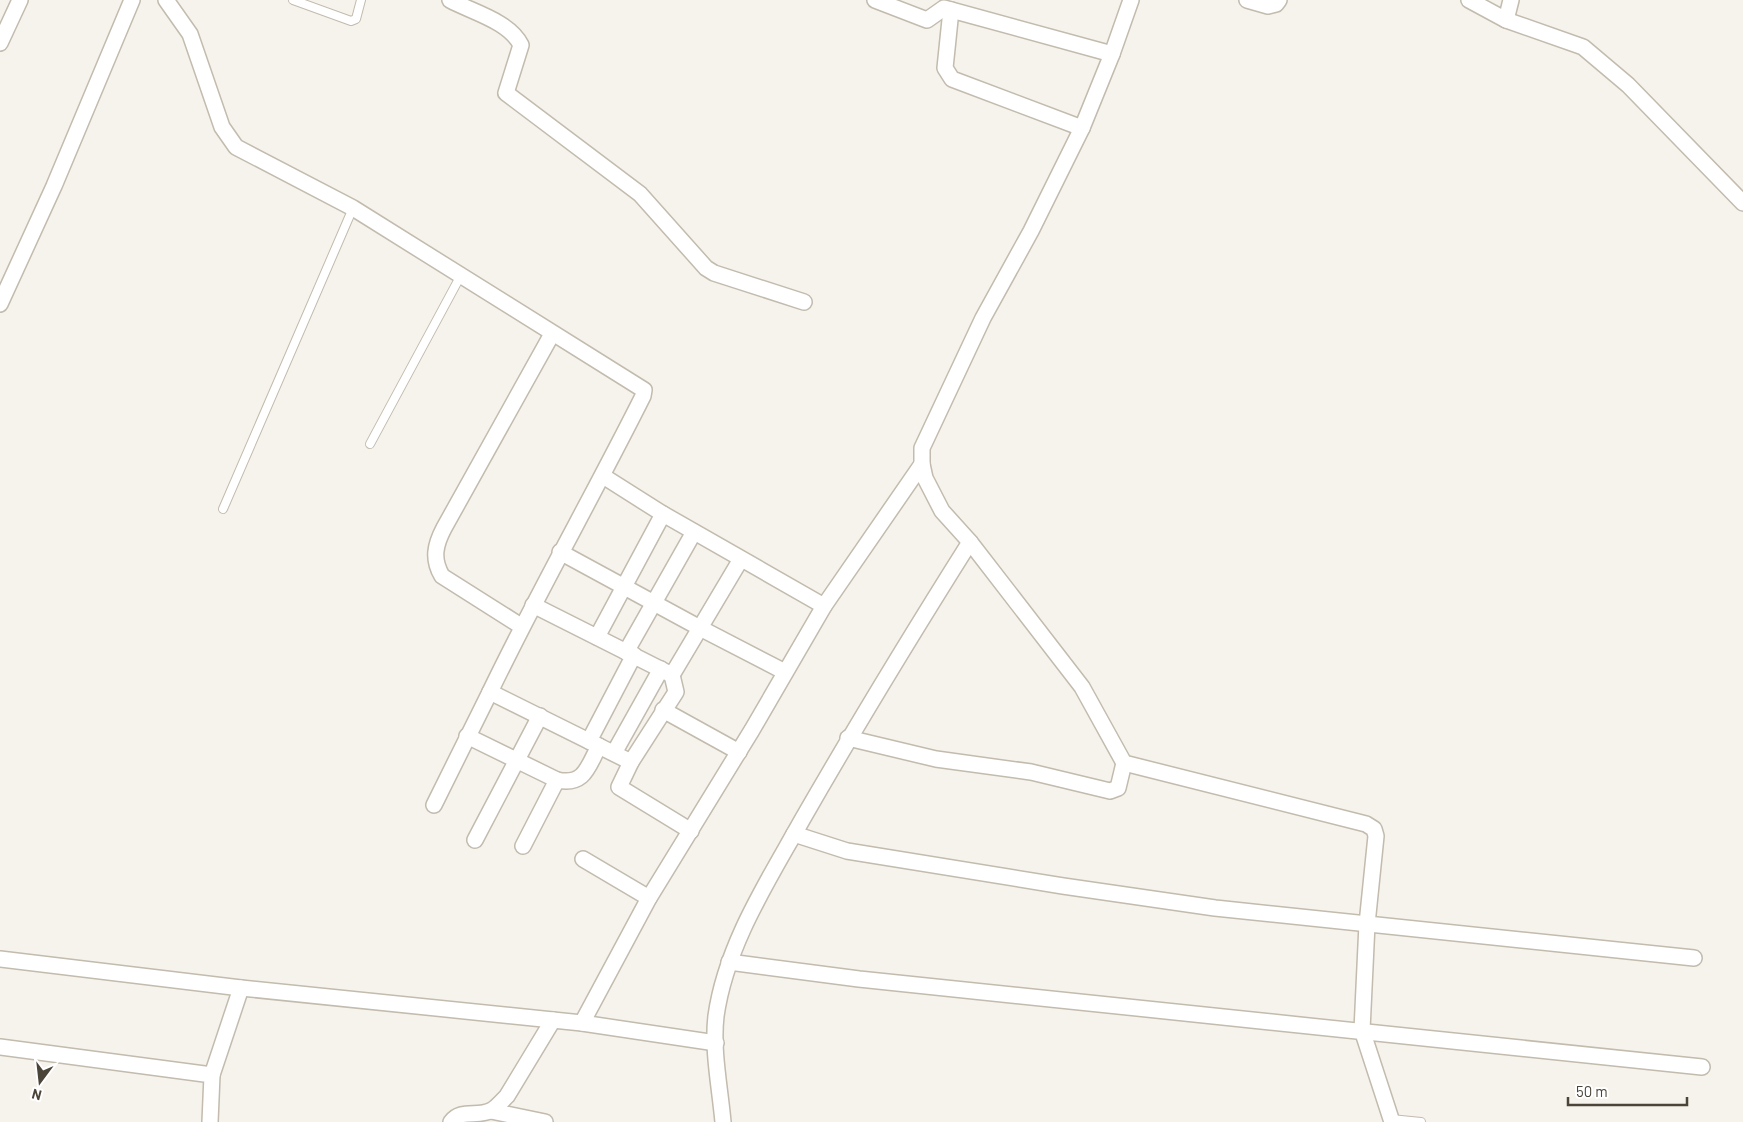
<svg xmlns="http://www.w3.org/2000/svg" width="1743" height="1122" viewBox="0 0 1743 1122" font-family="Barlow,sans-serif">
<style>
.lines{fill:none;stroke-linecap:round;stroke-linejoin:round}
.lane-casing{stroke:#c2bbae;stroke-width:10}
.street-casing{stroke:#c2bbae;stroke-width:18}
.lane{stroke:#fff;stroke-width:8}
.street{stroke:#fff;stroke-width:15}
</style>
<rect width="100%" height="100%" fill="#f6f3ec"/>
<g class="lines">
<defs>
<g id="lane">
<polyline points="293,0 351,21 356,19 361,0"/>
<polyline points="370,444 460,277"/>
<polyline points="223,509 353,208"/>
<polyline points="1391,1119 1421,1122"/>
</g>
<g id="street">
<path d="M166 0 190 34 222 127 236 147 353 208 644 390 643 396C593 496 538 592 490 692L631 762 619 787 691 831"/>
<path d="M450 0C472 12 509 21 521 45L506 93 640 194 706 268 714 273 804 302"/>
<polyline points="875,0 927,20 944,8 1112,54"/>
<polyline points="1131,0 1112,54 1082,128 1031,231 983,318 922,448 922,464 925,478 942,511 970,542 1082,687 1124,763 1366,824 1374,829 1376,836 1367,924 1362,1030 1392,1122"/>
<polyline points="1247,0 1268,6 1276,4 1279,0"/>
<polyline points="1469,0 1506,20 1583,47 1628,85 1743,203"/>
<polyline points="951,10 945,68 952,79 1082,128"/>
<polyline points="1506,20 1511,0"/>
<polyline points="0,43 20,0"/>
<polyline points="0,304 54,186 132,0"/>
<polyline points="603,476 663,514 824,606"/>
<polyline points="741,559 700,628 785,672"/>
<polyline points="533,605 672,675 700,628 560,552"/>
<path d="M521 626 442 576C432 559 435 545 444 528L552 334"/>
<polyline points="597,637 663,514"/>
<polyline points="626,652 694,532"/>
<polyline points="663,710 739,752"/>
<polyline points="467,736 557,780 523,846"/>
<polyline points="848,738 936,759 1031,772 1110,791 1118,788 1124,763"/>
<polyline points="589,741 634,655"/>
<polyline points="614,753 661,669"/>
<polyline points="631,762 676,692 672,675"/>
<path d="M557 780C585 786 588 766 599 746"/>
<polyline points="434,805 490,692"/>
<polyline points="794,834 847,851 1063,886 1215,908 1694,958"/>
<polyline points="475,840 540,716"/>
<polyline points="583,859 649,898"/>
<polyline points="0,959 241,988 582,1023 716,1043"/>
<polyline points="729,962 859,979 1702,1067"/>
<polyline points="582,1023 649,898 752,730 824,606 922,464"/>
<polyline points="0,1047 212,1075 210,1122"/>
<polyline points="212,1075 241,988"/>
<polyline points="491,1111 545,1122"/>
<path d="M451 1122C461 1108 478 1118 492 1110 497 1107 502 1101 507 1096L553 1020"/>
<path d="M723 1122C720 1088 712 1050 716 1016 726 945 768 881 802 820 856 726 912 634 970 542"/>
</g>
</defs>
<use href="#lane" class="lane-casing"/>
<use href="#street" class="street-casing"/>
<use href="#lane" class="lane"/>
<use href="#street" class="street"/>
</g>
<g transform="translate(40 1082) rotate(195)" stroke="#ffffff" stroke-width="4" paint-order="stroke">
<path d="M0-4L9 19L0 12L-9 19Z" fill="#4b4439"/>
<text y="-8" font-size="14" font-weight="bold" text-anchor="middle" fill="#4b4439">N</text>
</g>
<path d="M1568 1097v8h119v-8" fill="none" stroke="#4b4439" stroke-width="2.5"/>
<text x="1576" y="1097" font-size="15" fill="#4b4439" stroke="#ffffff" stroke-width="4" paint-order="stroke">50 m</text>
</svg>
